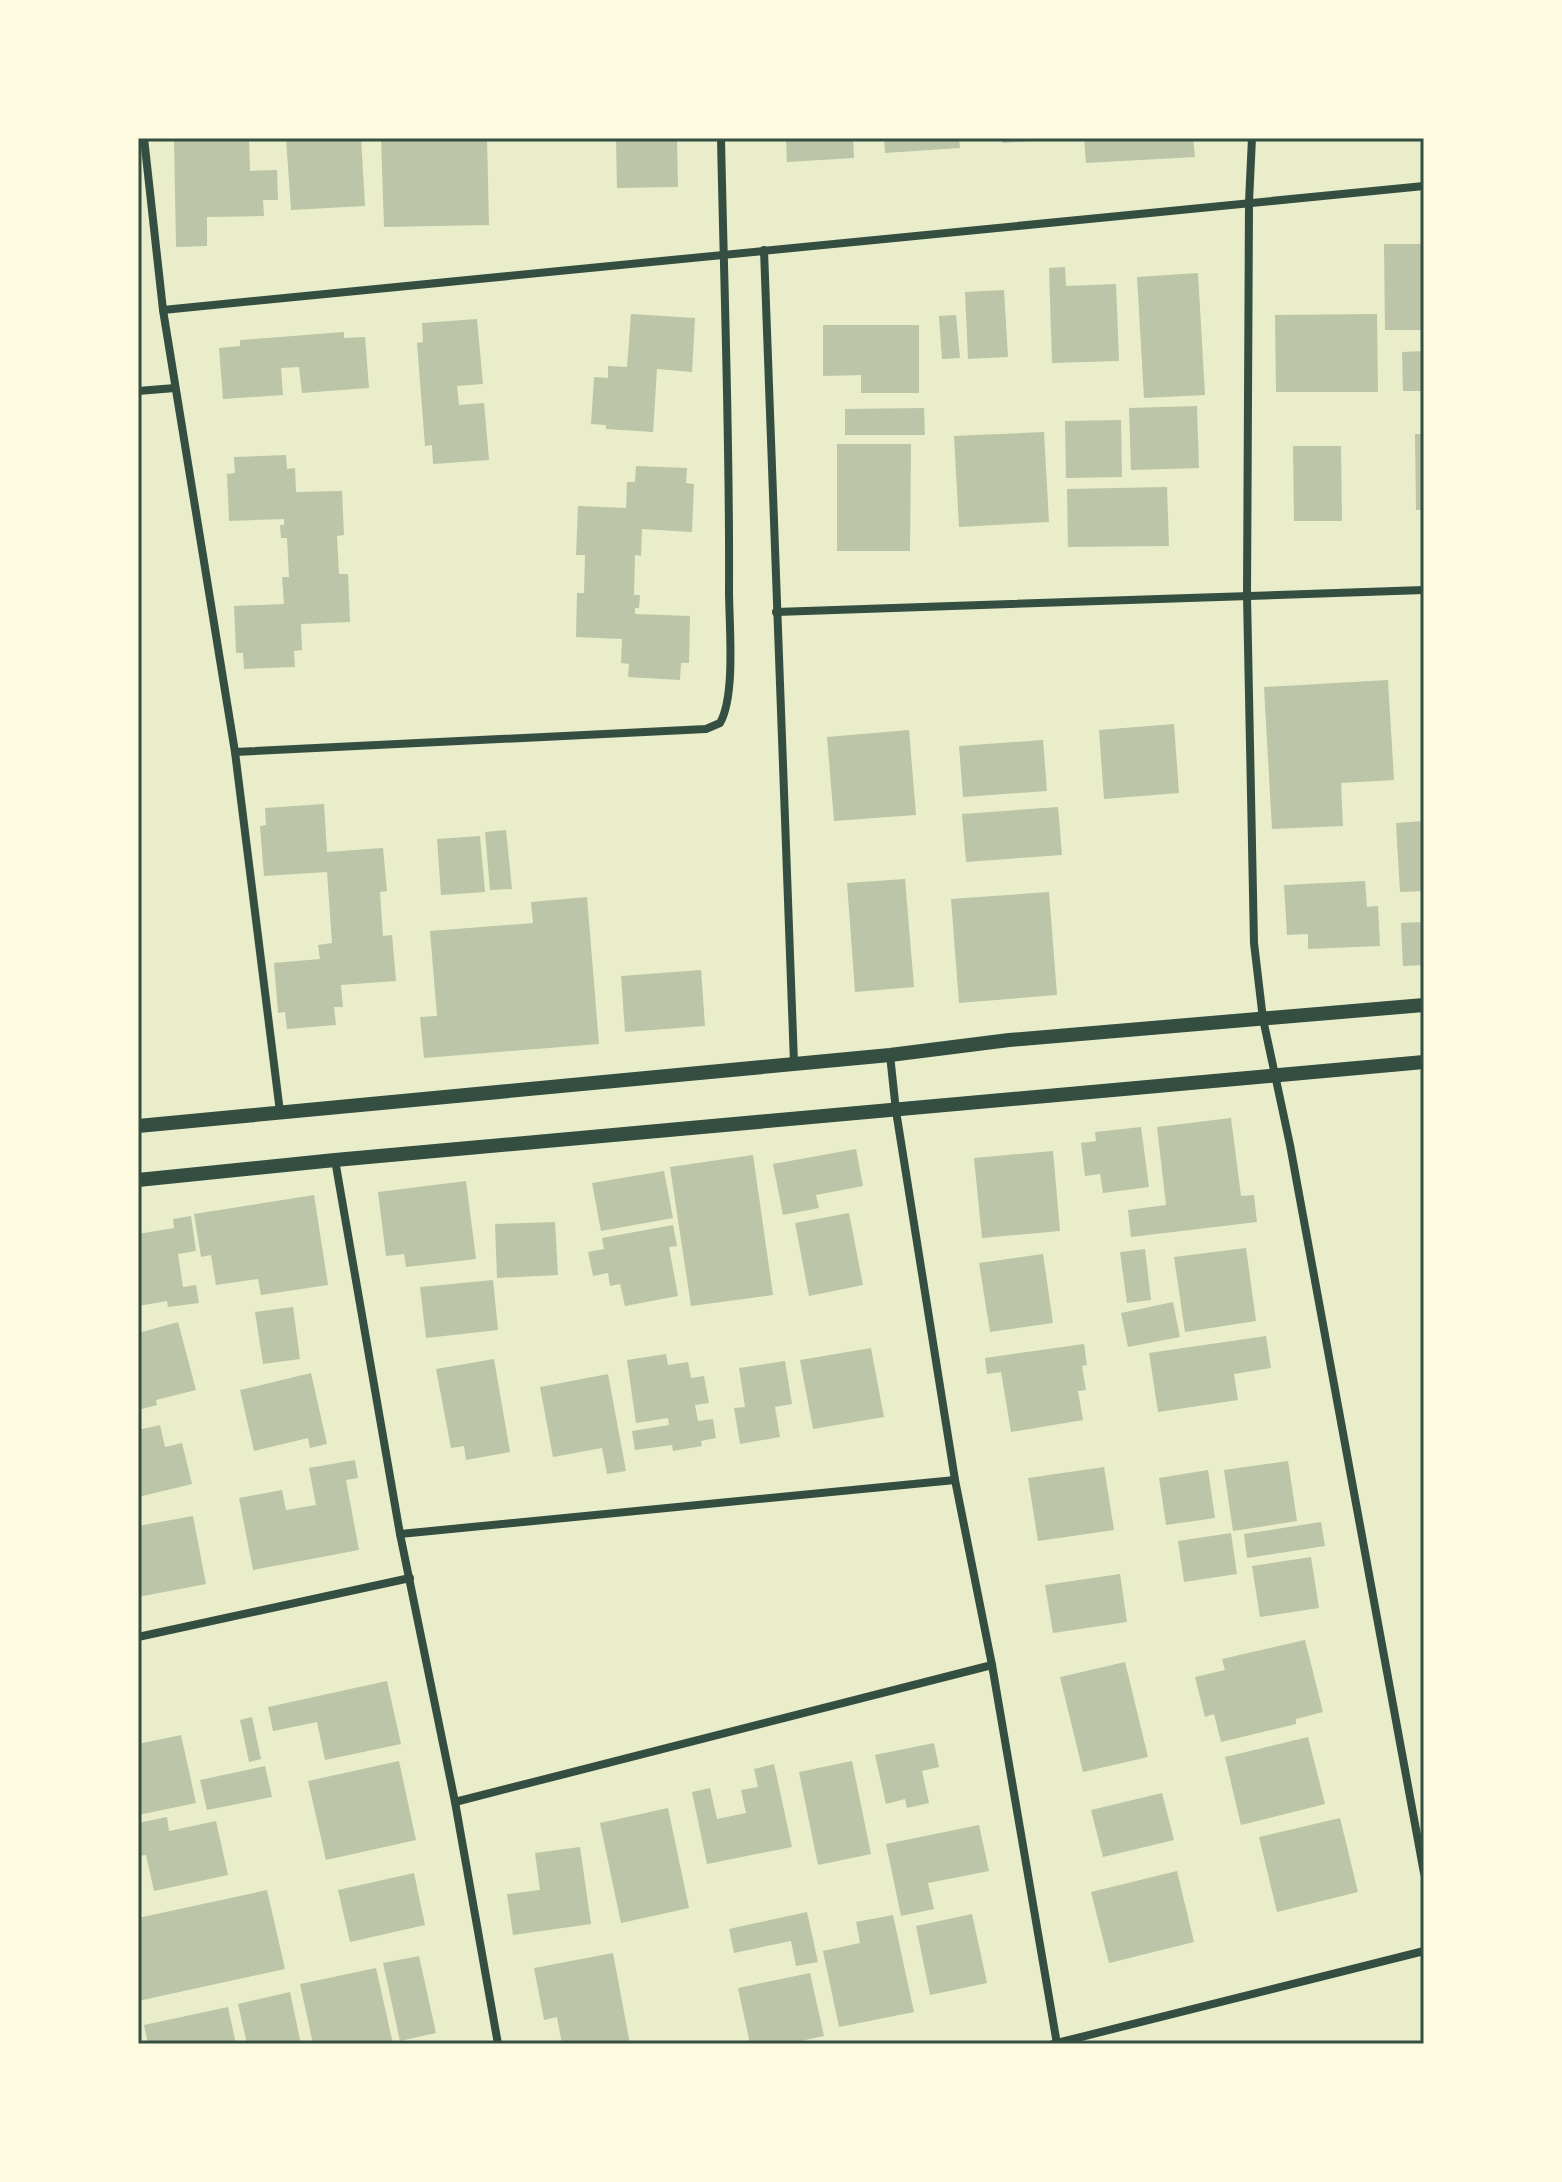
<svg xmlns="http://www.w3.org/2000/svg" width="1562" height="2182" viewBox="0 0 1562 2182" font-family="Helvetica,sans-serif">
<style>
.building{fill:#bcc5a7}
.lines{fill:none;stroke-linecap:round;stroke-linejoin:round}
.minor{stroke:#344e41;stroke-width:8}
.tertiary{stroke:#344e41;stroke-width:14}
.neatline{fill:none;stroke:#344e41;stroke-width:3}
</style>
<rect width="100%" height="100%" fill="#e9edc9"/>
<g class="building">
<polygon points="174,138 249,138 250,171 277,170 278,200 263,200 264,216 207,217 207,246 176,247"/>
<polygon points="286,138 361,138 365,206 291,210"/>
<polygon points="381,138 487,138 489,225 384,227"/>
<polygon points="616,138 677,138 678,187 617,188"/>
<polygon points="786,138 853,138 854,158 787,162"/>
<polygon points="884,138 959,138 960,148 885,153"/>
<polygon points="1002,138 1053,138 1053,140 1002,143"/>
<polygon points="1084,138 1193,138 1195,157 1086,163"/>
<polygon points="1384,244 1424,244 1424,330 1385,330"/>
<polygon points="1065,267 1066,286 1116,284 1119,361 1052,363 1049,268"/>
<polygon points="1198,273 1205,395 1144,398 1137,277"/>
<polygon points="1004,290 1008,357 968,359 965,292"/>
<polygon points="631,314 695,318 692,372 657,369 653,432 606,429 606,425 591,424 594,377 608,378 608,366 627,367"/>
<polygon points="1377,314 1378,392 1276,392 1275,315"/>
<polygon points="956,315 960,358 942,359 939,316"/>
<polygon points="477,319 483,384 457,386 459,405 484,403 489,460 433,464 432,445 425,446 417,343 423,342 422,323"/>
<polygon points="823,325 919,325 919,393 861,393 861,375 823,376"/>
<polygon points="344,332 344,338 365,337 369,388 302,393 299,367 281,368 283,395 223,399 219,348 240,346 240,340"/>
<polygon points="1424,351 1424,391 1403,391 1402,352"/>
<polygon points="1197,406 1199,468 1131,470 1129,408"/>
<polygon points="924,408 925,435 845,435 845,409"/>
<polygon points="1121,420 1122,477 1066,478 1065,421"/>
<polygon points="1044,432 1049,522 959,527 954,436"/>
<polygon points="1415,434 1424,434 1424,510 1416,510"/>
<polygon points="837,444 911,444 910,551 837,551"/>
<polygon points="1293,446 1341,446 1342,521 1294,521"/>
<polygon points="286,455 287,469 295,468 296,492 342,491 344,535 337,536 339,574 348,574 350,622 301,624 302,650 294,651 295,667 244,669 243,653 236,653 234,606 284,604 282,577 289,577 287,538 281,538 280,525 284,525 284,519 229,521 227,474 235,473 234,457"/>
<polygon points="636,466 687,468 686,483 694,484 692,532 642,529 641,556 635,555 634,595 640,595 639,608 635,608 635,614 690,616 689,663 681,663 680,680 628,677 629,664 621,663 622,639 576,637 577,593 584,593 585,555 576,555 578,506 626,508 627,482 635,482"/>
<polygon points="1167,487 1169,546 1068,547 1067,489"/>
<polygon points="1388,680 1394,780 1341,783 1343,826 1272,829 1264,687"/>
<polygon points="1174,724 1179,793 1104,799 1099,730"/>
<polygon points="909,730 916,815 834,821 827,737"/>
<polygon points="1043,740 1047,791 963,797 959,746"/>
<polygon points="324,804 327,852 383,848 387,891 380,892 383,936 392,935 396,981 341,985 343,1007 334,1007 336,1025 287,1029 285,1012 278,1013 274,963 320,959 318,945 332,943 327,872 264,876 260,826 266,825 265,808"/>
<polygon points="1058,807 1062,855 966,862 962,814"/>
<polygon points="1424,821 1424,891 1400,892 1396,823"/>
<polygon points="506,830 512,889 490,890 485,832"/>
<polygon points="480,836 485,892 441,895 437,839"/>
<polygon points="905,879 914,987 855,992 847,883"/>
<polygon points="1365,881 1367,907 1378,906 1380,946 1308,949 1308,934 1287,935 1284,885"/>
<polygon points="1049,892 1057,995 959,1003 951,899"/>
<polygon points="587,897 599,1044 424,1058 420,1017 437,1016 430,931 533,923 531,902"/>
<polygon points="1424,922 1424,965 1403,966 1401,923"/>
<polygon points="701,970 705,1026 625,1032 621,976"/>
<polygon points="1231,1118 1241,1196 1254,1195 1257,1222 1131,1237 1128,1210 1166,1205 1157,1127"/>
<polygon points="1141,1127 1149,1187 1103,1193 1100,1174 1085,1176 1081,1143 1096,1141 1095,1132"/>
<polygon points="856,1149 863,1186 816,1195 819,1208 783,1215 773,1164"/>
<polygon points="1053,1151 1060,1231 982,1238 974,1158"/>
<polygon points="753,1155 773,1295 691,1306 670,1167"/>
<polygon points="664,1171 673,1218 601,1231 592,1183"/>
<polygon points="466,1181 476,1259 406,1267 404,1254 386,1256 378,1192"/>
<polygon points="314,1195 328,1285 261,1295 258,1279 216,1285 211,1255 201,1257 194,1214"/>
<polygon points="849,1213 863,1285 809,1296 795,1223"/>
<polygon points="191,1216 196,1251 178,1254 183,1287 196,1285 199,1303 168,1307 167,1301 138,1306 138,1234 174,1228 173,1219"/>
<polygon points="555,1222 558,1275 497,1278 495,1224"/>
<polygon points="673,1225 677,1246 669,1247 678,1296 625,1306 620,1284 610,1286 608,1273 593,1276 588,1252 604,1249 602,1238"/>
<polygon points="1246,1248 1256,1321 1185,1332 1174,1257"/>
<polygon points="1145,1249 1151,1300 1127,1303 1120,1252"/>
<polygon points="1043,1254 1053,1323 990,1332 979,1263"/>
<polygon points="493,1280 498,1330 426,1338 420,1287"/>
<polygon points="1173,1302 1180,1337 1128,1347 1121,1313"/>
<polygon points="293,1307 300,1359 263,1364 255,1312"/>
<polygon points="178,1322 196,1390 156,1400 157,1405 138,1410 138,1333"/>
<polygon points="1266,1336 1271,1368 1234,1374 1238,1400 1158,1412 1149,1353"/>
<polygon points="1084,1344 1087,1365 1082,1366 1086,1390 1078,1391 1083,1420 1011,1432 1001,1372 987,1374 985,1358"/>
<polygon points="871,1348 884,1417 813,1429 800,1360"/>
<polygon points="666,1354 668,1365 688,1362 691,1378 704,1376 709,1403 695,1405 698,1421 713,1419 716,1438 701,1441 702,1446 673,1451 672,1445 635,1450 632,1431 669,1425 668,1418 636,1423 627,1360"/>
<polygon points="494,1359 510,1452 466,1460 464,1446 451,1448 436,1369"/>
<polygon points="785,1361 792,1404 775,1407 780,1437 740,1444 734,1408 745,1407 739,1368"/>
<polygon points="311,1373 327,1444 310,1448 308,1438 254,1451 240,1390"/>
<polygon points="608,1374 626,1471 607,1474 602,1448 553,1457 540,1387"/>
<polygon points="160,1425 165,1447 182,1443 192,1484 138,1497 138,1430"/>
<polygon points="355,1460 358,1478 346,1480 359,1550 253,1570 239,1498 282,1490 286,1510 316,1505 309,1468"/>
<polygon points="1288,1461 1297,1521 1233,1531 1224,1470"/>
<polygon points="1104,1467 1114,1530 1038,1541 1028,1478"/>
<polygon points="1208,1470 1215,1518 1166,1525 1159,1478"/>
<polygon points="193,1516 206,1584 138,1597 138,1526"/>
<polygon points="1321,1522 1325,1546 1247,1558 1244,1534"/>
<polygon points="1231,1533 1237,1574 1184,1582 1178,1541"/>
<polygon points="1311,1557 1319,1608 1260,1617 1252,1566"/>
<polygon points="1120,1574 1127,1622 1053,1633 1045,1585"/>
<polygon points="1305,1640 1323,1712 1296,1719 1296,1724 1221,1742 1214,1714 1205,1717 1195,1677 1225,1670 1222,1659"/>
<polygon points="1125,1662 1148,1757 1083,1772 1060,1677"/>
<polygon points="387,1681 401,1744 325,1760 317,1722 273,1731 268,1707"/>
<polygon points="252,1717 261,1759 249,1762 240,1720"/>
<polygon points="181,1735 196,1803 138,1815 138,1744"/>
<polygon points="1308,1737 1325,1804 1241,1825 1225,1757"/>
<polygon points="934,1743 939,1767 922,1771 929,1803 907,1808 905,1799 886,1804 875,1755"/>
<polygon points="399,1761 416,1840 326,1860 308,1781"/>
<polygon points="852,1761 871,1854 818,1865 799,1772"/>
<polygon points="774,1764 792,1847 707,1864 692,1792 710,1788 717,1819 746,1813 741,1790 758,1787 754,1769"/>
<polygon points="265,1766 272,1797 207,1810 200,1780"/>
<polygon points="1162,1793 1174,1840 1103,1857 1091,1810"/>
<polygon points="668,1808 689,1908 621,1923 600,1823"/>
<polygon points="167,1817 169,1831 216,1821 228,1875 154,1891 146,1855 138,1856 138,1823"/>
<polygon points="1340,1818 1358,1892 1277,1912 1259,1837"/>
<polygon points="979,1825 989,1871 928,1883 934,1909 901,1916 886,1844"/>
<polygon points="580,1847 591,1924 513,1935 507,1894 540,1890 535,1853"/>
<polygon points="1177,1871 1194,1942 1109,1963 1091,1892"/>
<polygon points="414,1873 425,1925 350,1942 338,1890"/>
<polygon points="267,1890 285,1969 138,2001 138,1918"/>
<polygon points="807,1912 818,1962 796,1966 791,1941 734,1953 729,1929"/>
<polygon points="972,1914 987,1983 930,1995 916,1926"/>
<polygon points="893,1915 914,2012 839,2027 823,1951 860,1943 856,1922"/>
<polygon points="613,1953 630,2044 562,2044 557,2017 544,2020 534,1968"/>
<polygon points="419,1956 436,2033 400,2041 383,1963"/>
<polygon points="376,1968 393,2044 313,2044 300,1984"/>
<polygon points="810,1973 824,2036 786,2044 750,2044 738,1988"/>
<polygon points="290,1992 301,2044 247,2044 238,2004"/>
<polygon points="228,2007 236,2044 148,2044 144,2025"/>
</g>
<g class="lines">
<g class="minor">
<polyline points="144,138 163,310 235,752 280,1112"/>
<polyline points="1252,138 1249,202 1247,596 1254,943 1263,1019 1290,1145 1424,1873"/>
<polyline points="764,250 794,1063"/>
<polyline points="163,310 1424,186"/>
<polyline points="138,391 175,388"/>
<polyline points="776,612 1424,590"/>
<path d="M235 752 706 729 720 723C736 695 729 624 729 590 730 439 724 289 721 138"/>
<polyline points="890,1055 896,1111 955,1480 992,1665 1057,2044"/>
<polyline points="335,1160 400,1534 455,1802 498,2044"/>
<polyline points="400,1534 955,1480"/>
<polyline points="138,1637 410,1578"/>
<polyline points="455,1802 992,1665"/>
<polyline points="1053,2044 1424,1951"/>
</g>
<g class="tertiary">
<polyline points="138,1126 890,1055 1009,1040 1424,1005"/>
<polyline points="138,1180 335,1160 1424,1062"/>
</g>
</g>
<rect width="1562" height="2182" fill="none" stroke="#fefae0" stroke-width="280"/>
<rect x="140" y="140" width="1282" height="1902" class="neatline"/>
</svg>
